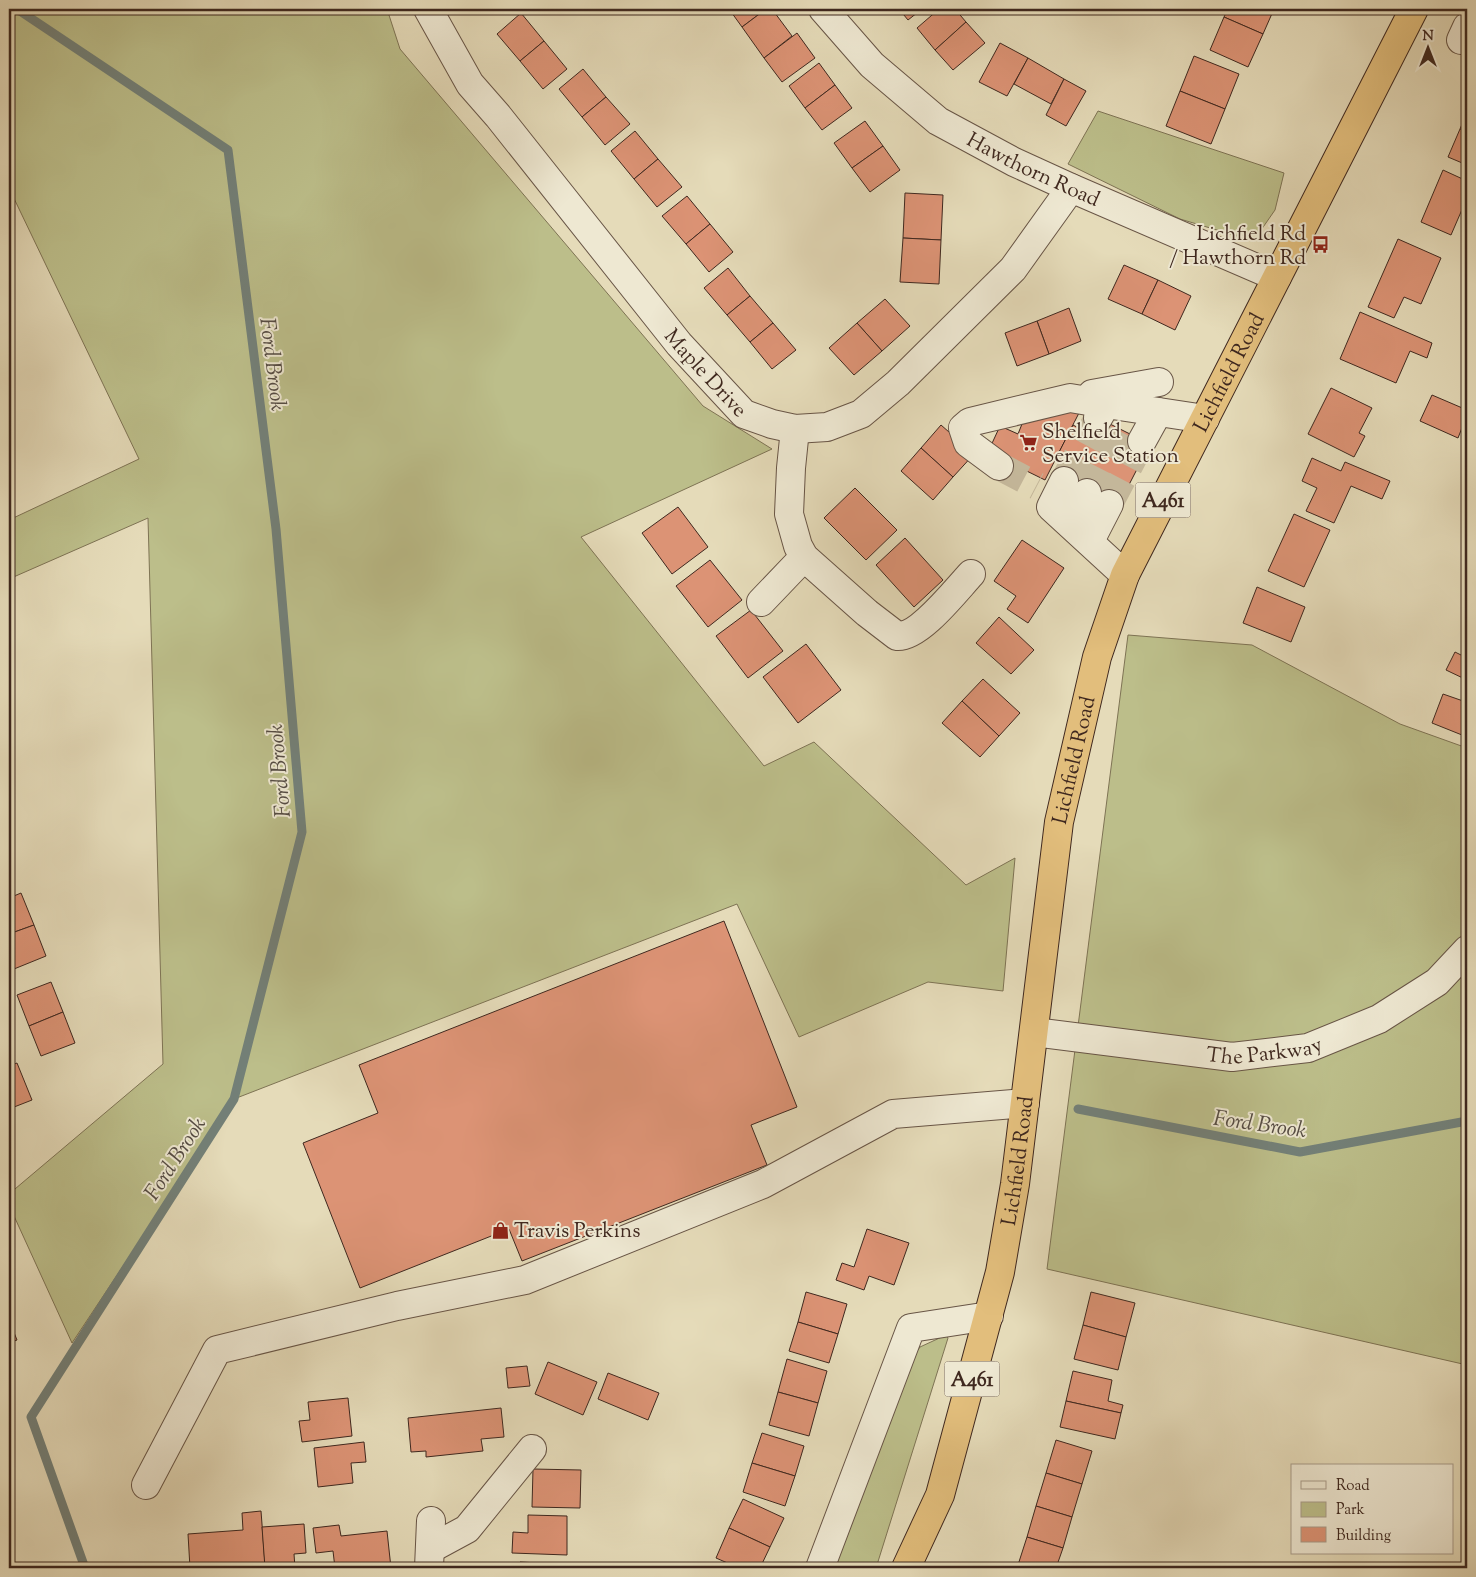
<svg xmlns="http://www.w3.org/2000/svg" width="1476" height="1577" viewBox="0 0 1476 1577" font-family="'Sorts Mill Goudy',serif">
<style>
.green{fill:#bcbe8a;stroke:#7e7354}
.lines{fill:none;stroke-linecap:round;stroke-linejoin:round}
.stream{stroke:#738078;stroke-width:9}
.building{fill:#dc9375;stroke:#3f281f}
.minor-tunnel{stroke:#c4b79a;stroke-width:28;stroke-dasharray:28 14;stroke-linecap:butt}
.minor-casing{stroke:#685546;stroke-width:30}
.highway-casing{stroke:#3f281f;stroke-width:30}
.minor{stroke:#eee8d2;stroke-width:28}
.highway{stroke:#e2be7c;stroke-width:28}
.labels{text-anchor:middle;stroke-width:4;stroke-linejoin:round;paint-order:stroke}
.shield{fill:#eee8d2;stroke:#746255;stroke-width:1}
.shield-label{font-size:20px;font-weight:bold;fill:#3f281f}
.street-label{font-size:21px;fill:#3f281f;stroke:#eee8d2}
.poi-label{font-size:21px;fill:#3f281f;stroke:#eee8d2;text-anchor:start}
.water-label{font-size:22px;font-style:italic;fill:#554c44;stroke:#eee8d2}
</style>
<rect width="100%" height="100%" fill="#e5dbb9"/>
<filter id="stains"><feTurbulence type="fractalNoise" baseFrequency=".004" numOctaves="4"/><feColorMatrix values="0 0 0 0 .2 0 0 0 0 .09 0 0 0 0 .02 0 0 0 .5 -.17"/></filter>
<radialGradient id="worn" r=".72"><stop offset=".6" stop-color="#630" stop-opacity="0"/><stop offset="1" stop-color="#630" stop-opacity=".3"/></radialGradient>
<g class="green">
<polygon points="9,9 387,9 400,49 703,406 772,449 581,537 764,766 814,742 966,885 1015,858 1003,991 928,982 799,1037 737,904 234,1099 72,1343 9,1205 9,1194 163,1064 148,518 9,579 9,520 139,459 9,188"/>
<polygon points="1098,111 1284,173 1275,210 1259,233 1237,236 1180,219 1068,164"/>
<polygon points="1128,635 1252,645 1400,724 1467,748 1467,1365 1047,1269"/>
<polygon points="946,1335 948,1338 876,1568 835,1568 909,1362 920,1347"/>
</g>
<g class="lines">
<g class="stream">
<polyline points="17,9 228,150 276,529 302,832 234,1099 31,1417 85,1568"/>
<polyline points="1078,1109 1300,1152 1467,1121"/>
</g>
</g>
<g class="building">
<polygon points="729,9 766,9 742,27"/>
<polygon points="766,9 772,9 792,36 764,58 742,27"/>
<polygon points="899,9 922,9 908,20"/>
<polygon points="939,9 955,9 966,22 935,50 917,28"/>
<polygon points="1228,9 1274,9 1263,34 1224,17"/>
<polygon points="521,13 544,41 520,61 497,34"/>
<polygon points="1224,17 1263,34 1248,67 1210,50"/>
<polygon points="966,22 985,43 953,70 935,50"/>
<polygon points="797,33 815,58 782,82 764,58"/>
<polygon points="544,41 567,69 543,89 520,61"/>
<polygon points="1000,43 1028,58 1007,96 979,82"/>
<polygon points="1194,56 1239,74 1225,109 1180,91"/>
<polygon points="1028,58 1064,79 1051,104 1014,84"/>
<polygon points="819,63 835,85 805,108 789,86"/>
<polygon points="583,69 606,97 582,117 559,89"/>
<polygon points="1064,79 1086,91 1066,126 1046,115"/>
<polygon points="835,85 852,108 822,130 805,108"/>
<polygon points="1180,91 1225,109 1211,144 1166,126"/>
<polygon points="606,97 630,124 605,145 582,117"/>
<polygon points="1467,112 1467,132 1460,129"/>
<polygon points="865,121 883,146 852,168 834,143"/>
<polygon points="1460,129 1467,132 1467,165 1448,157"/>
<polygon points="635,131 658,159 634,179 611,151"/>
<polygon points="883,146 900,170 870,192 852,168"/>
<polygon points="658,159 682,187 657,207 634,179"/>
<polygon points="1443,170 1467,181 1467,198 1451,235 1421,222"/>
<polygon points="905,193 943,195 941,240 903,238"/>
<polygon points="687,196 710,224 686,244 662,216"/>
<polygon points="710,224 733,252 709,272 686,244"/>
<polygon points="903,238 941,240 939,284 900,282"/>
<polygon points="1398,239 1441,258 1421,304 1404,297 1394,318 1368,307"/>
<polygon points="1124,265 1158,280 1142,314 1108,299"/>
<polygon points="728,268 750,296 727,315 704,288"/>
<polygon points="1158,280 1191,296 1175,330 1142,314"/>
<polygon points="750,296 773,323 750,342 727,315"/>
<polygon points="885,299 910,326 882,351 857,323"/>
<polygon points="1069,308 1081,341 1049,354 1037,321"/>
<polygon points="1360,312 1432,343 1427,358 1410,351 1396,383 1340,359"/>
<polygon points="1037,321 1049,354 1017,366 1005,333"/>
<polygon points="773,323 796,350 772,369 750,342"/>
<polygon points="857,323 882,351 854,375 829,348"/>
<polygon points="1331,388 1372,408 1359,433 1365,436 1354,457 1308,434"/>
<polygon points="1432,395 1467,410 1467,415 1458,438 1420,421"/>
<polygon points="1082,407 1045,480 988,452 1000,426 1018,434 1026,414"/>
<polygon points="1094,416 1150,444 1117,508 1058,478 1065,465 1055,460 1073,425 1086,432"/>
<polygon points="941,425 974,454 953,477 921,448"/>
<polygon points="921,448 953,477 933,500 901,471"/>
<polygon points="1312,458 1341,471 1345,462 1390,481 1382,499 1351,486 1334,523 1306,511 1317,488 1302,481"/>
<polygon points="855,488 897,530 866,560 824,518"/>
<polygon points="678,507 708,547 672,574 642,533"/>
<polygon points="1294,514 1330,530 1304,587 1268,571"/>
<polygon points="905,538 943,580 914,607 876,565"/>
<polygon points="1022,540 1064,568 1028,623 1007,609 1016,596 994,581"/>
<polygon points="710,560 742,600 708,627 676,586"/>
<polygon points="1257,587 1305,607 1291,642 1243,623"/>
<polygon points="751,610 783,651 748,678 716,636"/>
<polygon points="999,617 1034,650 1011,674 976,643"/>
<polygon points="806,644 841,690 798,723 763,677"/>
<polygon points="1455,652 1467,658 1467,680 1446,670"/>
<polygon points="983,679 1020,713 999,736 962,701"/>
<polygon points="1443,694 1466,702 1467,699 1467,737 1432,723"/>
<polygon points="962,701 999,736 980,757 942,723"/>
<polygon points="21,893 34,925 9,934 9,898"/>
<polygon points="724,921 797,1107 751,1125 767,1165 522,1261 509,1229 360,1288 303,1143 378,1113 359,1065"/>
<polygon points="34,925 46,956 14,969 9,956 9,934"/>
<polygon points="51,982 63,1012 29,1026 17,995"/>
<polygon points="63,1012 75,1043 41,1056 29,1026"/>
<polygon points="17,1063 32,1100 9,1109 9,1066"/>
<polygon points="867,1229 909,1243 894,1285 869,1276 864,1290 836,1280 842,1263 854,1267"/>
<polygon points="806,1292 847,1304 838,1334 798,1322"/>
<polygon points="1091,1292 1135,1303 1126,1337 1083,1325"/>
<polygon points="9,1320 17,1340 9,1343"/>
<polygon points="798,1322 838,1334 829,1363 789,1351"/>
<polygon points="1083,1325 1126,1337 1118,1370 1074,1359"/>
<polygon points="787,1359 827,1371 818,1403 778,1392"/>
<polygon points="548,1362 597,1382 583,1415 535,1394"/>
<polygon points="527,1366 530,1386 508,1388 506,1368"/>
<polygon points="1073,1371 1112,1380 1108,1401 1123,1405 1121,1413 1066,1401"/>
<polygon points="608,1373 659,1393 648,1420 598,1399"/>
<polygon points="778,1392 818,1403 809,1436 769,1425"/>
<polygon points="348,1398 352,1436 302,1442 299,1421 310,1420 308,1402"/>
<polygon points="1066,1401 1121,1413 1115,1439 1060,1427"/>
<polygon points="501,1408 504,1437 481,1439 483,1451 426,1457 426,1451 411,1452 408,1418"/>
<polygon points="762,1433 804,1446 795,1476 752,1463"/>
<polygon points="1056,1440 1092,1451 1082,1484 1046,1473"/>
<polygon points="364,1442 366,1462 351,1463 353,1483 318,1487 314,1448"/>
<polygon points="752,1463 795,1476 785,1506 743,1492"/>
<polygon points="533,1469 581,1470 580,1508 532,1507"/>
<polygon points="1046,1473 1082,1484 1072,1517 1036,1506"/>
<polygon points="743,1499 784,1518 770,1547 729,1528"/>
<polygon points="1036,1506 1072,1517 1063,1548 1027,1537"/>
<polygon points="261,1511 265,1564 190,1568 188,1534 243,1530 242,1513"/>
<polygon points="528,1515 567,1516 567,1555 512,1553 513,1532 528,1533"/>
<polygon points="304,1524 306,1553 294,1554 295,1568 265,1568 262,1527"/>
<polygon points="339,1525 341,1536 387,1531 391,1568 335,1568 333,1551 316,1553 313,1528"/>
<polygon points="729,1528 770,1547 760,1568 739,1568 716,1558"/>
<polygon points="1027,1537 1063,1548 1056,1568 1017,1568"/>
<polygon points="520,1562 558,1564 557,1568 520,1568"/>
</g>
<g class="lines">
<g class="minor-tunnel">
<polyline points="999,466 1037,486"/>
<polyline points="1064,481 1098,418"/>
<polyline points="1087,493 1120,429"/>
<polyline points="1109,504 1142,441"/>
</g>
<defs>
<g id="minor">
<path id="s1" d="M428 9 470 84 498 116 679 344 744 414 772 424 795 429 827 427 861 414 898 383 1013 269 1071 188"/>
<path id="s2" d="M823 9 872 65 938 121 1014 162 1071 188 1277 277"/>
<polyline points="1461,40 1467,27"/>
<polyline points="1092,394 1159,382"/>
<polyline points="1098,418 1106,404 1205,419"/>
<path d="M795 429 791 468 789 514 798 546 804 557 867 613 897 636C919 638 956 590 971 574"/>
<polyline points="1142,441 1158,412"/>
<polyline points="999,466 968,443 963,428 970,422 1070,398 1106,404"/>
<polyline points="1064,481 1051,507 1125,575"/>
<polyline points="1071,524 1087,493"/>
<polyline points="1090,541 1109,504"/>
<polyline points="761,602 804,557"/>
<path id="s3" d="M1034 1032 1232 1057 1308 1048 1379 1019 1437 982 1467 950"/>
<polyline points="146,1485 217,1350 397,1306 525,1280 763,1184 893,1114 1025,1103"/>
<polyline points="430,1549 467,1529 532,1449"/>
<polyline points="429,1568 431,1521"/>
<polyline points="820,1568 911,1328 989,1316"/>
</g>
<g id="highway">
<path id="s4" d="M906 1568 940 1495 1000 1272 1015 1184 1059 822 1097 657 1125 575 1414 9"/>
</g>
</defs>
<use href="#minor" class="minor-casing"/>
<use href="#highway" class="highway-casing"/>
<use href="#minor" class="minor"/>
<use href="#highway" class="highway"/>
</g>
<defs>
<symbol id="bus-bare" viewBox="-9 -9 18 18"><path d="M-5-6H5V4H4V6H2V4H-2V6H-4V4H-5ZM-3.5-4V0h7V-4ZM-3.5 1.2v1.5H-2V1.2ZM2 1.2v1.5H3.5V1.2Z" fill="#8f2418" stroke="#eee8d2" stroke-width="2.5" paint-order="stroke"/></symbol>
<symbol id="supermarket-bare" viewBox="-9 -9 18 18"><path d="M-6-5.5h2.5l.6 2H6L4.5 2H-2.5L-4.4-4H-6ZM-1.5 3.2a1.3 1.3 0 1 0 .1 0ZM3 3.2a1.3 1.3 0 1 0 .1 0Z" fill="#8f2418" stroke="#eee8d2" stroke-width="2.5" paint-order="stroke"/></symbol>
<symbol id="shop-bare" viewBox="-9 -9 18 18"><path d="M-5-2.5h2.3a2.7 3.5 0 0 1 5.4 0H5L5.5 6h-11ZM-1.5-2.5h3a1.5 2.3 0 0 0-3 0Z" fill="#8f2418" stroke="#eee8d2" stroke-width="2.5" paint-order="stroke"/></symbol>
</defs>
<g fill-rule="evenodd">
<use href="#bus-bare" x="1308" y="232" width="25" height="25"/>
<use href="#supermarket-bare" x="1016" y="430" width="25" height="25"/>
<use href="#shop-bare" x="488" y="1218" width="25" height="25"/>
</g>
<g class="labels">
<g class="shield">
<rect x="1135.5" y="482.5" width="55" height="35" rx="4"/>
<rect x="944.5" y="1361.5" width="55" height="35" rx="4"/>
</g>
<g class="shield-label">
<text x="1163" y="507">A461</text>
<text x="972" y="1386">A461</text>
</g>
<g class="street-label">
<text dy="7" stroke="none"><textPath href="#s2" startOffset="268">Hawthorn Road</textPath></text>
<text dy="7" stroke="none"><textPath href="#s1" startOffset="459">Maple Drive</textPath></text>
<text dy="7" stroke="none"><textPath href="#s4" startOffset="1249">Lichfield Road</textPath></text>
<text dy="7" stroke="none"><textPath href="#s4" startOffset="829">Lichfield Road</textPath></text>
<text dy="7" stroke="none"><textPath href="#s3" startOffset="232">The Parkway</textPath></text>
<text dy="7" stroke="none"><textPath href="#s4" startOffset="424">Lichfield Road</textPath></text>
</g>
<g class="poi-label">
<text x="1306" y="240" text-anchor="end">Lichfield Rd<tspan x="1306" dy="24">/ Hawthorn Rd</tspan></text>
<text x="1042" y="438">Shelfield<tspan x="1042" dy="24">Service Station</tspan></text>
<text x="514" y="1237">Travis Perkins</text>
</g>
<g class="water-label">
<text transform="translate(274 364) rotate(83)" y="8">Ford Brook</text>
<text transform="translate(278 771) rotate(-95)" y="8">Ford Brook</text>
<text transform="translate(1260 1123) rotate(8)" y="8">Ford Brook</text>
<text transform="translate(174 1158) rotate(-57)" y="8">Ford Brook</text>
</g>
</g>
<rect width="1476" height="1577" fill="none" stroke="#e5dbb9" stroke-width="30"/>
<rect x="10" y="10" width="1456" height="1557" fill="none" stroke="#3f281f" stroke-width="2.5"/>
<rect x="15" y="15" width="1446" height="1547" fill="none" stroke="#3f281f"/>
<rect x="1291" y="1464" width="162" height="90" fill="#eee8d2" stroke="#a89b8a"/>
<rect x="1301" y="1481" width="25" height="8" fill="#eee8d2" stroke="#a89b8a"/>
<text x="1336" y="1490" font-size="15" fill="#3f281f">Road</text>
<rect x="1301" y="1502" width="25" height="15" fill="#bcbe8a" stroke="#a89b8a"/>
<text x="1336" y="1514" font-size="15" fill="#3f281f">Park</text>
<rect x="1301" y="1527" width="25" height="15" fill="#dc9375" stroke="#a89b8a"/>
<text x="1336" y="1540" font-size="15" fill="#3f281f">Building</text>
<g transform="translate(1428 48)" stroke="#eee8d2" stroke-width="4" paint-order="stroke">
<path d="M0-4L9 19L0 12L-9 19Z" fill="#3f281f"/>
<text y="-8" font-size="14" font-weight="bold" text-anchor="middle" fill="#3f281f">N</text>
</g>
<rect width="100%" height="100%" filter="url(#stains)"/>
<rect width="100%" height="100%" fill="url(#worn)"/>
</svg>
